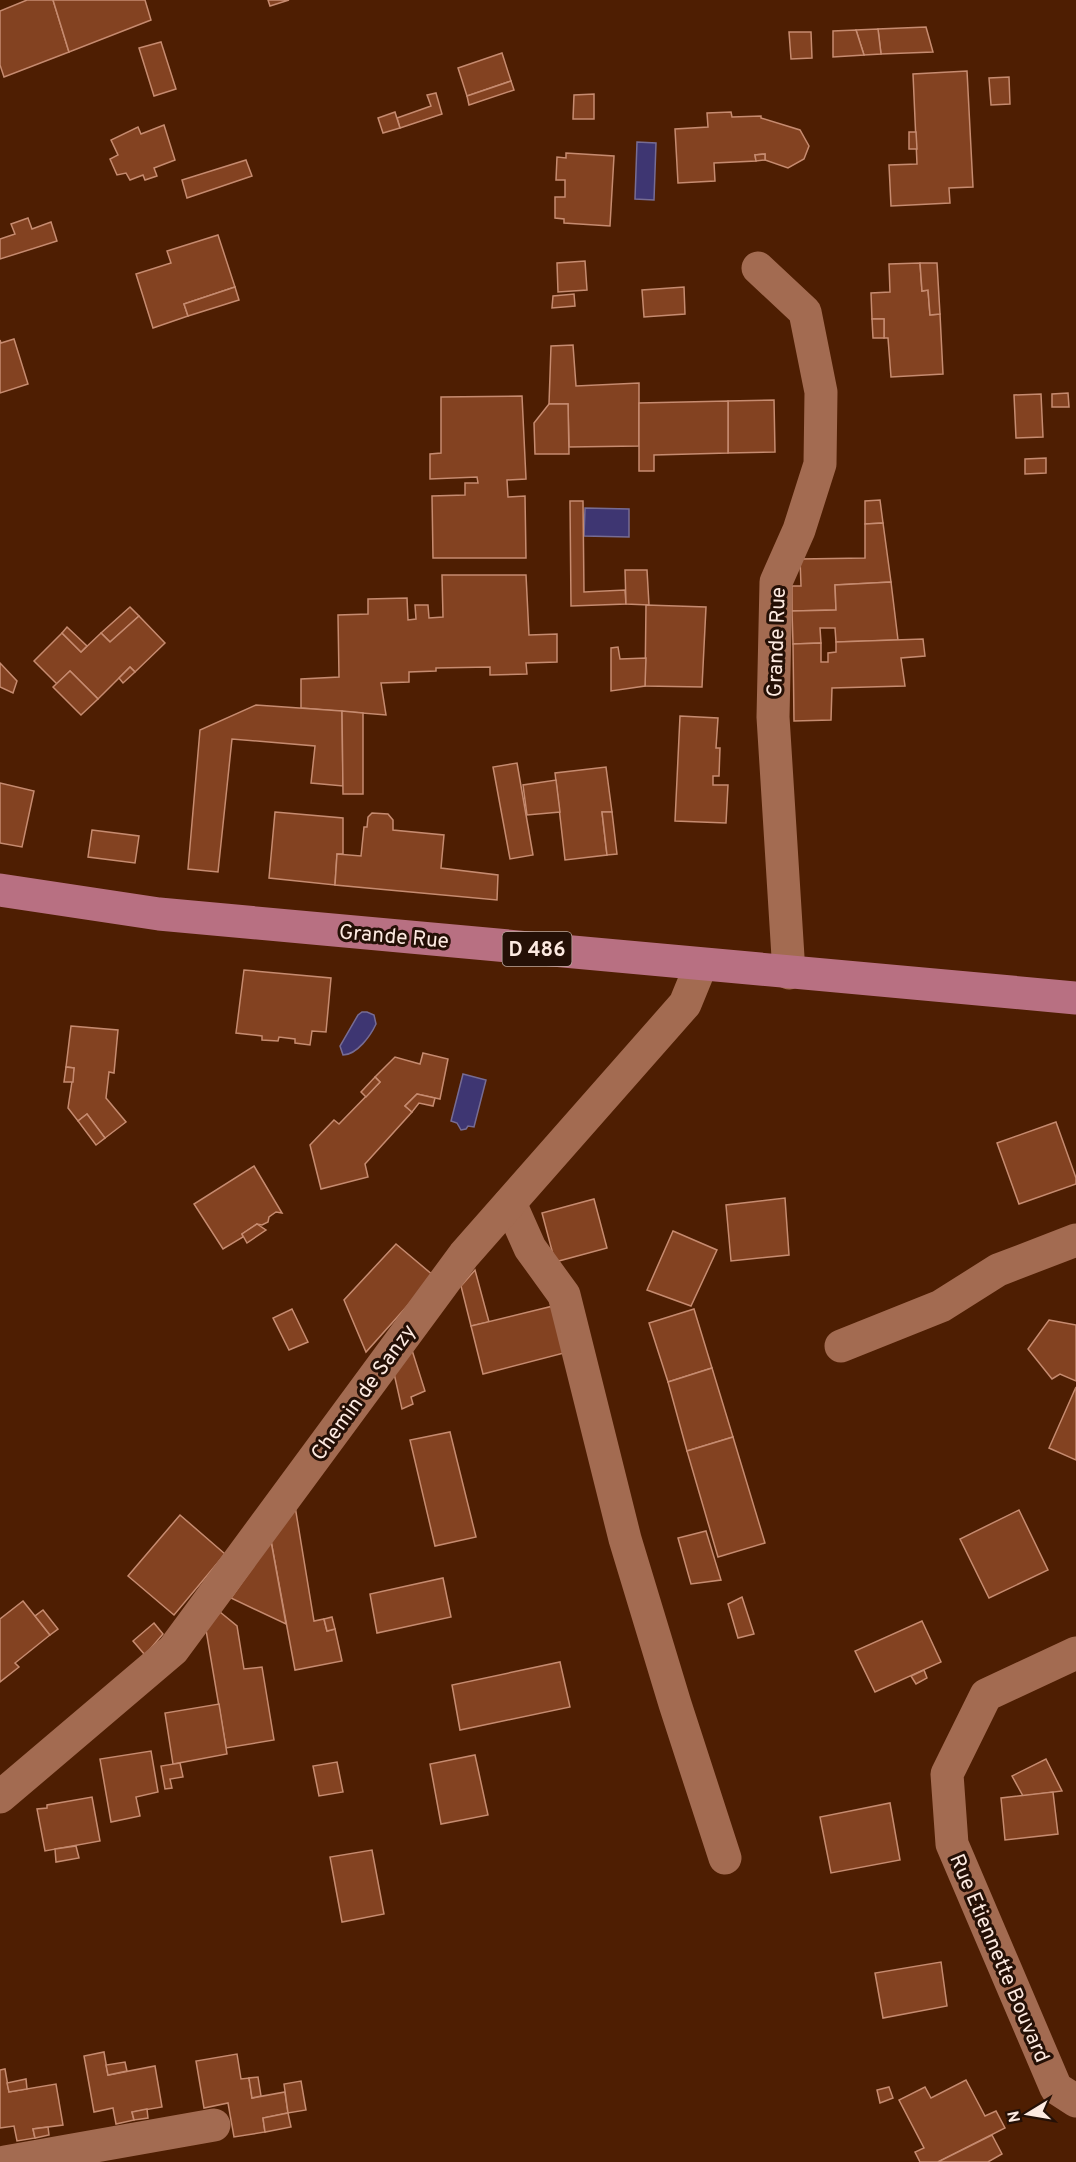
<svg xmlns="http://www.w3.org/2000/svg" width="1076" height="2162" viewBox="0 0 1076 2162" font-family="Overpass,sans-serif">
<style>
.water{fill:#3e3672;stroke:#776c93;stroke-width:1.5}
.building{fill:#834221;stroke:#c68b70;stroke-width:1.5}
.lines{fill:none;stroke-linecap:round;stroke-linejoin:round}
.minor{stroke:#a36b51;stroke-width:33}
.major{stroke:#b87082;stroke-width:33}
.labels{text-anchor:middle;stroke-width:6;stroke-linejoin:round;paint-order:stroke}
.shield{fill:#251006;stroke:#bca99f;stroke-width:1.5}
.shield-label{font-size:20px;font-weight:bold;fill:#fdeae1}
.street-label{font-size:21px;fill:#fdeae1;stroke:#251006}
</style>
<rect width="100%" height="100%" fill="#4e1e02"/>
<g class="water">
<polygon points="637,142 656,143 654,200 635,199"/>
<polygon points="585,508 629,509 629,537 584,536"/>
<path d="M362 1012H367L374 1015 376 1024C371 1035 357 1055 343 1055L340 1046 358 1015Z"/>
<polygon points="463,1074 486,1080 474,1127 468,1126 466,1129 461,1130 457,1123 451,1121"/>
</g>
<g class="building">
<polygon points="27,0 53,0 69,52 4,77 0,65 0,11"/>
<polygon points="53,0 145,0 151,20 69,52"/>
<polygon points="268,0 289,0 270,6"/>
<polygon points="926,27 933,52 881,54 878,29"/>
<polygon points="878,29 881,54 864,55 856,30"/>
<polygon points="856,30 864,55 833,57 833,31"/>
<polygon points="789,32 811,32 812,58 791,59"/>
<polygon points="161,42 176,89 154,96 139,48"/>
<polygon points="502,53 511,81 467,96 458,68"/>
<polygon points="967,71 973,187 949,188 950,203 891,206 889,165 917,164 913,74"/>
<polygon points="1009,77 1010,104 991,105 989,78"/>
<polygon points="511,81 514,90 469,105 467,96"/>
<polygon points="436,93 442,114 400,128 397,118 431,106 427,95"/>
<polygon points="594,94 594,119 573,119 574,95"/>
<polygon points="395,112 400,128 383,133 378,118"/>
<polygon points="731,112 732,117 761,116 761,118 800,130 809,146 804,159 788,168 765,160 765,154 755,155 756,161 714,163 715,181 678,183 675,129 708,127 707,113"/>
<polygon points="164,125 175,160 154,168 157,176 145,180 143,175 130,180 126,173 117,175 110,159 118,155 111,140 138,127 141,134"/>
<polygon points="909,132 916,132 917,149 909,149"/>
<polygon points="566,153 614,156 610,226 564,223 564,219 555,218 555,197 565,197 565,180 556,180 557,157 566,158"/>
<polygon points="765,154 765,160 756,161 755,155"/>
<polygon points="246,160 252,176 187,198 182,180"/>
<polygon points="28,218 32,229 51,222 57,241 0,259 0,239 15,234 11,224"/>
<polygon points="218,235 235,287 184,304 188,316 153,328 136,274 171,263 167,251"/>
<polygon points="585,261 587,290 558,292 557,263"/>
<polygon points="920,263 922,291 928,290 930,315 940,314 943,374 891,377 888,338 884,338 884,319 872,319 871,293 890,292 889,264"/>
<polygon points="920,263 937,263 940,314 930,315 928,290 922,291"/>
<polygon points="235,287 239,300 188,316 184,304"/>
<polygon points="684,287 685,314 644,317 642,290"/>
<polygon points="574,294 575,306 552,308 553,296"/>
<polygon points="872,319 884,319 884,338 873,338"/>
<polygon points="14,339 28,384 0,393 0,340 1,343"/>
<polygon points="573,345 576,386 639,383 639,446 569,447 568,404 549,404 551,346"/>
<polygon points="1068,393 1069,407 1052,407 1052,394"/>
<polygon points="1041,394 1043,437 1016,438 1014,395"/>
<polygon points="522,396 526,479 507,480 508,497 525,496 526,558 433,558 432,496 465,495 465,483 478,483 477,477 430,479 430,454 441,453 441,397"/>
<polygon points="774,400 775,452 728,453 728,401"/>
<polygon points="728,401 728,453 654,455 654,471 639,471 639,403"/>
<polygon points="549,404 568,404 569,454 535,454 534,423"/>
<polygon points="1046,458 1046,473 1025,474 1025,459"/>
<polygon points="880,500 883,523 865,524 865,501"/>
<polygon points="570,501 583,501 584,592 625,590 626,604 571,606"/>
<polygon points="883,523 891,582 835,585 836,610 792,611 792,586 801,586 800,559 865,558 865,524"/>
<polygon points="625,570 647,570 649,605 626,604"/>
<polygon points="442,575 526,575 529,635 557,634 557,662 526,663 527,674 490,675 490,667 436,668 436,671 409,672 409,682 381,683 386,715 301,708 301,679 339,677 338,615 368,614 368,599 407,598 408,620 416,619 415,605 428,605 429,618 443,617"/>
<polygon points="891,582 898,640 836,642 835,628 820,628 821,643 793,644 792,611 836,610 835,585"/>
<polygon points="646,605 706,607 702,687 645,686"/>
<polygon points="130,607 139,616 110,642 101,633"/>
<polygon points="139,616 165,643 135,672 130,667 98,699 70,671 57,684 34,661 62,633 81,652 101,633 110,642"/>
<polygon points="67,627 87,646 81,652 62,633"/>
<polygon points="923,639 925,656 901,658 905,686 832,688 831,720 794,721 793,644 821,643 821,662 828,662 828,653 836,652 836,642"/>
<polygon points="618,647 620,659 646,658 645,686 611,691 611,648"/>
<polygon points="0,663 17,681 13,693 0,687"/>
<polygon points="130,667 135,672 123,683 119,678"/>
<polygon points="70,671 98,699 81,715 53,687"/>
<polygon points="256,705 342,711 343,786 311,783 315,746 232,739 218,872 188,869 200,730"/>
<polygon points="342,711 363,713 363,794 343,794"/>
<polygon points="680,716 718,718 716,748 720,748 719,776 713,776 713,785 728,785 726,823 675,821"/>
<polygon points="517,763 533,855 510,859 493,767"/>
<polygon points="606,767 612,812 602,812 607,855 565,860 555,773"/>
<polygon points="556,780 560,812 527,815 523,785"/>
<polygon points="0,783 34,791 22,847 0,843"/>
<polygon points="275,812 343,818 343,854 337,854 335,885 269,878"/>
<polygon points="602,812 612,812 617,854 607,855"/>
<polygon points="372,813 388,814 393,820 393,830 444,835 441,868 498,875 497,900 335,885 337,854 361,856 364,827 367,827 368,817"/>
<polygon points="92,830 139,836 135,863 88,857"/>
<polygon points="244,970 331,978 326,1032 312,1031 310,1045 295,1043 295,1039 279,1037 278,1041 262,1040 262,1036 236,1033"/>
<polygon points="71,1026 118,1030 114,1073 109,1072 106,1098 126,1122 105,1138 87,1114 78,1121 68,1108 74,1068 66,1067"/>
<polygon points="423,1053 448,1059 440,1099 417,1094 405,1106 412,1112 365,1164 368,1177 321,1189 310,1145 334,1120 339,1124 380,1082 375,1077 395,1057 420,1064"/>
<polygon points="66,1067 74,1068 73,1082 64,1082"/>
<polygon points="375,1077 380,1082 366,1097 361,1092"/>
<polygon points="417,1094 435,1098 433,1106 419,1103 412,1112 405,1106"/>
<polygon points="87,1114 105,1138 96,1145 78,1121"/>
<polygon points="1056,1122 1076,1178 1076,1184 1019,1204 997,1143"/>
<polygon points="254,1166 282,1213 276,1212 269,1217 268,1222 262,1225 257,1224 242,1234 243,1237 223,1249 194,1204"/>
<polygon points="785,1198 789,1255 731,1261 726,1205"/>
<polygon points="594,1199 607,1248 555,1262 542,1213"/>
<polygon points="257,1224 266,1230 247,1243 242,1234"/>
<polygon points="673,1231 717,1250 691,1306 647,1290"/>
<polygon points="396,1244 434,1276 366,1352 344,1300"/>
<polygon points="475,1270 489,1322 471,1326 461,1286"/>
<polygon points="553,1306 564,1353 483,1374 471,1326"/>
<polygon points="292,1309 308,1342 289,1350 273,1318"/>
<polygon points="694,1309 712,1368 668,1382 649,1323"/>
<polygon points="1049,1320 1076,1325 1076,1381 1060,1374 1052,1379 1028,1349"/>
<polygon points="411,1347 425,1391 411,1397 413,1404 402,1409 393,1369"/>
<polygon points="712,1368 733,1437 687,1451 668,1382"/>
<polygon points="1076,1387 1076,1460 1049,1448"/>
<polygon points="450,1432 476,1537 435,1546 410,1440"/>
<polygon points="733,1437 765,1543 718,1557 687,1451"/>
<polygon points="295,1506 314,1621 324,1619 327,1631 335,1629 342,1661 295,1670 271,1541"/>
<polygon points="1019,1510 1048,1570 989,1598 960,1539"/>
<polygon points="180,1515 225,1554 174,1615 128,1576"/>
<polygon points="706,1531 721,1580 691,1584 678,1538"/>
<polygon points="271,1541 286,1624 231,1598"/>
<polygon points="443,1578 451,1617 377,1633 370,1594"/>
<polygon points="742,1597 754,1634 738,1638 728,1604"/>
<polygon points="23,1601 50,1635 15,1663 19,1667 0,1682 0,1619"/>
<polygon points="43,1610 58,1629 50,1635 35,1616"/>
<polygon points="220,1612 237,1626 244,1669 262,1667 274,1740 226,1748 206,1630"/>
<polygon points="332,1617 335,1629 327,1631 324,1619"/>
<polygon points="922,1621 941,1662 875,1692 855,1651"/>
<polygon points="154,1623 163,1634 145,1655 133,1641"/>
<polygon points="560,1662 570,1707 460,1730 452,1685"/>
<polygon points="924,1670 927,1678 916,1684 911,1676"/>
<polygon points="219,1704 227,1754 173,1764 165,1713"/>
<polygon points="151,1751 158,1792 136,1797 140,1816 111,1822 100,1759"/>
<polygon points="475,1755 488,1815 441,1824 430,1764"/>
<polygon points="1046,1759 1062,1791 1023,1796 1012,1776"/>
<polygon points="337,1762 343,1792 319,1796 313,1766"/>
<polygon points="180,1763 183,1777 170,1779 172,1788 165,1789 161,1766"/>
<polygon points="1053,1792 1058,1834 1005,1840 1001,1798"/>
<polygon points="92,1797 100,1841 45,1851 37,1809 47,1808 47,1805"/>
<polygon points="890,1803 900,1860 831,1873 820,1817"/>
<polygon points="76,1846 79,1858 56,1862 55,1849"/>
<polygon points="372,1850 384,1914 342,1922 330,1857"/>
<polygon points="941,1962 947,2006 883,2018 875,1973"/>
<polygon points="104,2052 108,2075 155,2066 162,2107 132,2112 134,2120 116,2124 113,2108 94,2112 84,2056"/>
<polygon points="237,2054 241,2079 249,2078 252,2098 285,2092 288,2113 263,2118 265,2132 234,2137 228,2103 204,2108 196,2061"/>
<polygon points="125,2062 127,2071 108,2075 106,2065"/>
<polygon points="5,2069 9,2092 56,2084 63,2125 33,2129 35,2138 17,2141 14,2126 0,2128 0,2070"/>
<polygon points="258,2077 261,2096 252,2098 249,2078"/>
<polygon points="26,2079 27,2089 9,2092 7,2083"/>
<polygon points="966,2080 985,2116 996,2111 1005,2128 938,2162 920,2162 915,2152 924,2148 899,2100 925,2087 931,2098"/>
<polygon points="301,2081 306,2110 288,2113 284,2084"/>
<polygon points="889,2087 893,2098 880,2103 877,2090"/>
<polygon points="147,2109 148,2118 134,2120 132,2112"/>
<polygon points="288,2113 291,2127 265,2132 263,2118"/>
<polygon points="48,2127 49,2135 35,2138 33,2129"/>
<polygon points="992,2135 1002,2154 988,2162 938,2162"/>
</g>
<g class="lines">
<g class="minor">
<polyline points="758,268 805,312 821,392 820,464 799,530 776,582 773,717 789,973"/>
<polyline points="510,1203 530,1248 564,1295 625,1539 675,1704 725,1858"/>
<polyline points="841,1346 941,1306 998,1270 1076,1240"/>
<polyline points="1076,1653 986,1695 947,1774 952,1844 1056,2088 1076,2101"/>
<polyline points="0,1797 173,1650 464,1255 685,1004 701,965"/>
<polyline points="5,2162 214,2125"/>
</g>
<polyline class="major" points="0,890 159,914 1076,998"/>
</g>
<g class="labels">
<rect class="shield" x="502.5" y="932" width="69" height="34" rx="4.5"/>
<g class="shield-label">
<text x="537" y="956">D 486</text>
</g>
<g class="street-label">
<text transform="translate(776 642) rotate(-88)" y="7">Grande Rue</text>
<text transform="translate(394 936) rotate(5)" y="7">Grande Rue</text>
<text transform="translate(363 1392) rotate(-54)" y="7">Chemin de Sanzy</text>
<text transform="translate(1000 1958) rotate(67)" y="7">Rue Etiennette Bouvard</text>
</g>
</g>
<g transform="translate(1028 2114) rotate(259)" stroke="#251006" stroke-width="4.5" paint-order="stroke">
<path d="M0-4.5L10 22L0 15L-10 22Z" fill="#fdeae1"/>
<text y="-9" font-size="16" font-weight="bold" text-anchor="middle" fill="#fdeae1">N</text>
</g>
</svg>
